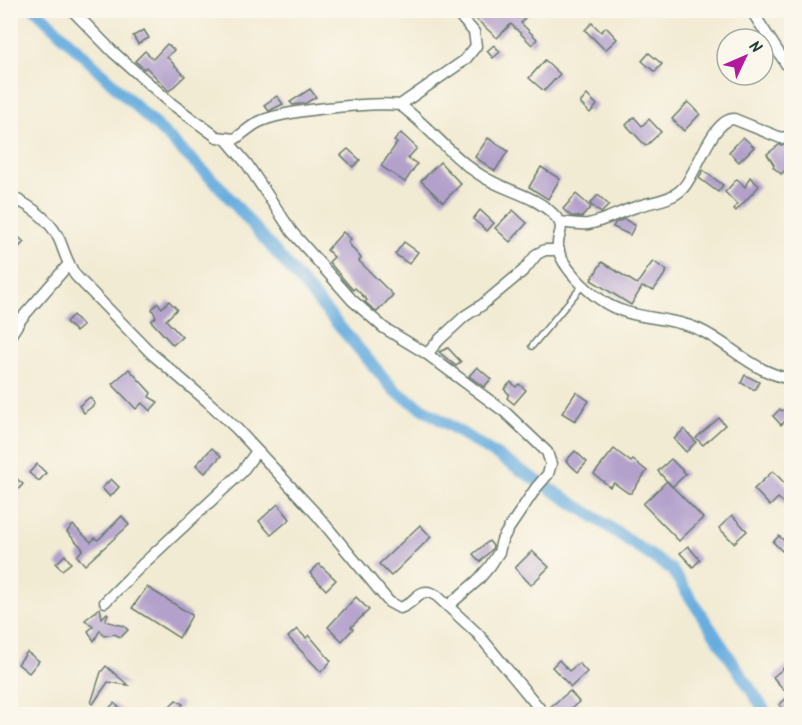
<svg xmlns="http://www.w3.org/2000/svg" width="802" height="725" viewBox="0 0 802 725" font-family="Kalam,sans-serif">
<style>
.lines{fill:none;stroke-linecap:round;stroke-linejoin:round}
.canal{stroke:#69adde;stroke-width:12}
.building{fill:#b3a1cc}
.service-casing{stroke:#697a6c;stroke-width:8}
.minor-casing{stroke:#697a6c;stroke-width:13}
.service{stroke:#fff;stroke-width:5}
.minor{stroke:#fff;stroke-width:10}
</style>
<rect width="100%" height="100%" fill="#fbf7ec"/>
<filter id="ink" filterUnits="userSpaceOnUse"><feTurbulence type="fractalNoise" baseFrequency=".0167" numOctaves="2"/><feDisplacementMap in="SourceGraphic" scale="12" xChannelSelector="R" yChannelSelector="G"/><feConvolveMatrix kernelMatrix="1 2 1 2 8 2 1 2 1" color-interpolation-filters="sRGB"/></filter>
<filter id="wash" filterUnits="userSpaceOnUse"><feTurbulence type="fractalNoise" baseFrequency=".008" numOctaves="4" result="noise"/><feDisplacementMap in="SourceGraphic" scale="24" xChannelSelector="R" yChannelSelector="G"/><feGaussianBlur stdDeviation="1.35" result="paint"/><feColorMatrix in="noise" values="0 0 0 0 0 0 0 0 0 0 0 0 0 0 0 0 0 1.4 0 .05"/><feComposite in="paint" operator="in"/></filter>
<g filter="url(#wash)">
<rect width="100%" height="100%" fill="#f2ebd4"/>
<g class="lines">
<polyline class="canal" points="36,10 219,186 395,391 590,514 672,570 767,714"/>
</g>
<g id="blocks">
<g class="building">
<polygon points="496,10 531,10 521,23 537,39 532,45 511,24 497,38 475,18 482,11 489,17"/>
<polygon points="592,23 601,32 606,27 617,39 605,50 585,30"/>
<polygon points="144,30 149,38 138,44 133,36"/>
<polygon points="167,44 174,50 167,57 185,76 169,91 146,67 144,69 135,61 145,51 153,59"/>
<polygon points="494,45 500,52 493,58 487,51"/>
<polygon points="649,53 662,64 655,72 642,61"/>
<polygon points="545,60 560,74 544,91 529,78"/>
<polygon points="310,89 316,97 306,103 293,105 290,102"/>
<polygon points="587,95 597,105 590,113 580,103"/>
<polygon points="277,96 283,104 269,111 264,105"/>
<polygon points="688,102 700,114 684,131 672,119"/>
<polygon points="634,117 642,126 649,119 661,132 646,146 626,125"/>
<polygon points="401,133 417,148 408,158 417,164 405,182 381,166 397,143 394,141"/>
<polygon points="743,137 754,147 739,162 729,152"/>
<polygon points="488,138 508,151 495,171 475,157"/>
<polygon points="779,145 786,145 792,152 792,164 781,174 773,167 774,165 767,154"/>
<polygon points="348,149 360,160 353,167 341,155"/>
<polygon points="440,162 461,184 443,202 421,181"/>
<polygon points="541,167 560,179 548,199 529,187"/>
<polygon points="703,170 723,185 718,192 699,178"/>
<polygon points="750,177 759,186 736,211 734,209 737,204 725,192 737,179 745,187"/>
<polygon points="576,194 591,207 582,217 571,216 563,209"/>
<polygon points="598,195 609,205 601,213 590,204"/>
<polygon points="480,210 494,223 487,231 473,219"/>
<polygon points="513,210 527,223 510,242 495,228"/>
<polygon points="624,219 635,225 630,235 613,227 615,223"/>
<polygon points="10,229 24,242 10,256"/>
<polygon points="343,232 351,239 348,242 353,249 361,258 359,261 393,295 377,312 365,302 367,300 355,288 353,290 329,262 334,257 327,250"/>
<polygon points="404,242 418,252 409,264 395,254"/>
<polygon points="653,261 667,271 654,290 642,287 631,305 591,280 602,262 637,284"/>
<polygon points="169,301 177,309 166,320 182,337 173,345 151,321 156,317 152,309 158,303 162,308"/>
<polygon points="73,315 83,326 76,332 66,322"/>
<polygon points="448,348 461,362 456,366 439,352"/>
<polygon points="477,367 491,379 484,387 469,376"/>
<polygon points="129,369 151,393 149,397 158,402 150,411 142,403 136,409 112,384"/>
<polygon points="745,375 759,382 755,390 741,383"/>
<polygon points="511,382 516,387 519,384 526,390 514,404 507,398 509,394 504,389"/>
<polygon points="576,392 589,401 575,421 562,413"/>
<polygon points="90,397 95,404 84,413 79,406"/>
<polygon points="792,402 792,414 781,425 773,416 780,409 782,411"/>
<polygon points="719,418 725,425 703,445 696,438"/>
<polygon points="684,429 696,442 686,452 674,439"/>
<polygon points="212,448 221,456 205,473 196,465"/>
<polygon points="614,449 631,462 633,460 647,471 631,493 628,493 614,483 610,487 594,474"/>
<polygon points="575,451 587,462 578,472 566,461"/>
<polygon points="671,459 686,474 672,487 658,471"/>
<polygon points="37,464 46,473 39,481 29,473"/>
<polygon points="773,471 792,491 792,510 778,498 770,506 754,489"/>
<polygon points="10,473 23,484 10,499"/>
<polygon points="111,479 119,487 110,497 102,488"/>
<polygon points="667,481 703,518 679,541 643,504"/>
<polygon points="278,504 290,519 271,535 259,521"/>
<polygon points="732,515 747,531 734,543 719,528"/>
<polygon points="122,516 129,525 85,565 77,556 83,549 67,532 73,525 91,542 95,538 98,540"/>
<polygon points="420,525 431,537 391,576 379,564"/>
<polygon points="779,536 788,544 782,551 773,542"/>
<polygon points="489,541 493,546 492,549 480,562 473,554"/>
<polygon points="688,546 700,560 693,567 680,553"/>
<polygon points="532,551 549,567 531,585 515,568"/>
<polygon points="65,555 71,563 62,570 56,564"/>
<polygon points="319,564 336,580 326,590 310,573"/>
<polygon points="147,587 192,615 179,638 132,608"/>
<polygon points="356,597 369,610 351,627 353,629 342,641 328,627"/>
<polygon points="100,608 102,618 107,613 108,614 105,621 124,626 128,630 121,637 114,634 104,636 100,630 94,641 88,631 93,627 85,620"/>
<polygon points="297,629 306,638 309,635 331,661 321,672 288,637"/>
<polygon points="27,652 39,661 29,673 18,664"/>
<polygon points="559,660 569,671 579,663 587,672 571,687 552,667"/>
<polygon points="792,661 792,714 788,714 779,705 789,696 773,677"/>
<polygon points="106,666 128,685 108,682 93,704 91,703 101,672"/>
<polygon points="570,691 579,702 564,714 556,714 550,707"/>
<polygon points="176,700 183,704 177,714 167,709"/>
<polygon points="114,703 127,714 104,714"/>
</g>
</g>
</g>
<g filter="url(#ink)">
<use href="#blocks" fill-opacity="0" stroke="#697a6c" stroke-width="1.5"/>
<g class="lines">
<defs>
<polyline id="service" points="532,346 583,285"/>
<g id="minor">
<path d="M72 10 113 52 172 104 217 137 235 139C242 134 250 127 257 123 280 110 373 102 400 105 429 126 451 157 482 176 505 191 535 195 554 215 568 229 556 233 558 248 561 266 586 290 601 300 630 321 668 315 700 330 722 340 740 358 762 369 771 374 782 377 792 380"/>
<polyline points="751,10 792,73"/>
<polyline points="400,105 465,60 476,46 474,32 455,10"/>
<polyline points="226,139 247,164 292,232 352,300 384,328 427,354 505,412 547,452 551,464 548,474 536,488 509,528 502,540 499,552 490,566 478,580 448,606"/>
<path d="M10 196C31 206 51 220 60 241 65 254 68 265 76 276L152 354 207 401 237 429 317 515 389 602 400 608C417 603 418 584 437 596L478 634 544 714"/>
<path d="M560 222C569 223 579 225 588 224 605 221 619 212 636 207 652 201 671 201 683 188 696 175 712 119 734 119L781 138 792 136"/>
<polyline points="10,336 21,319 68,265"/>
<polyline points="427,354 439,340 465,316 482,305 524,270 537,254 545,250 559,250"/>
<polyline points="105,602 142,565 241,473 257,451"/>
</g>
</defs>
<use href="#service" class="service-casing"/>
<use href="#minor" class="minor-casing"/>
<use href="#service" class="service"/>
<use href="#minor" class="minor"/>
</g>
</g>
<rect width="802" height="725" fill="none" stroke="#fbf7ec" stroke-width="36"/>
<g transform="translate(745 57) rotate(46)"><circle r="28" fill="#fbf7ec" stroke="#a3ada2" stroke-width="1.5"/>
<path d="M0-4.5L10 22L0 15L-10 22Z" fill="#b5179e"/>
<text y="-9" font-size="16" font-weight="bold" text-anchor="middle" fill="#1f3d34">N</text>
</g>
</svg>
